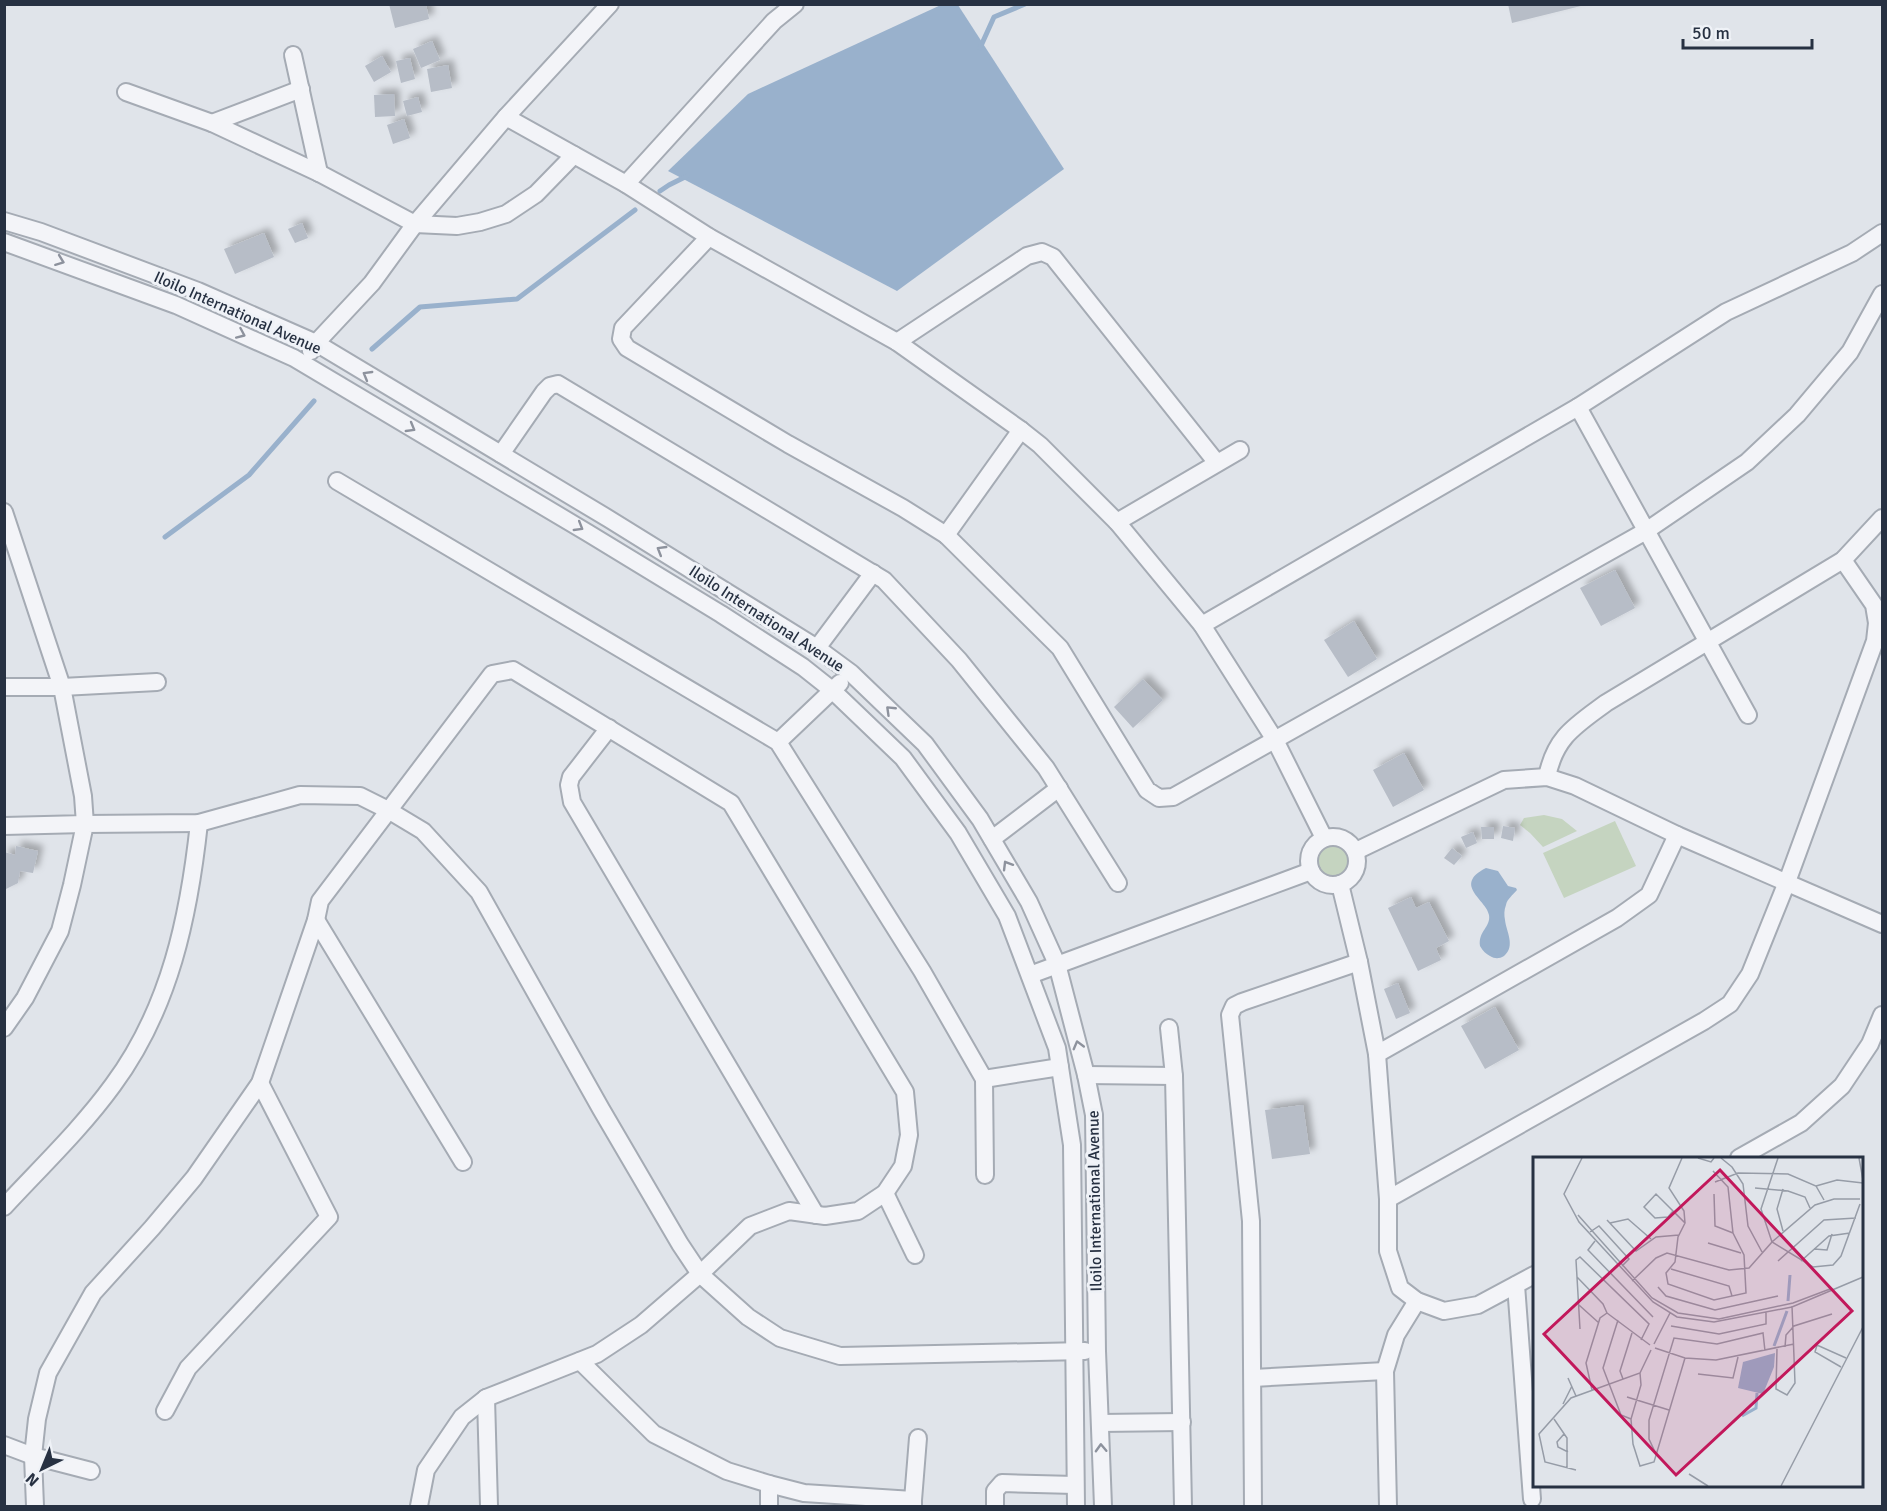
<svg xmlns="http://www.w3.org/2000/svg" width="1887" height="1511" viewBox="0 0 1887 1511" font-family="Signika,sans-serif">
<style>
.green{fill:#c5d4c0}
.water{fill:#99b1cc}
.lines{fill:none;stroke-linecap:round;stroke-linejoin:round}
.stream{stroke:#99b1cc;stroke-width:5}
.building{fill:#b7bdc7;filter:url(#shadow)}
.street-casing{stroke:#a5abb4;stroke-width:20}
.street{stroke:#f3f4f8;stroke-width:16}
.oneway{stroke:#8d929d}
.labels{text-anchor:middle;stroke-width:6;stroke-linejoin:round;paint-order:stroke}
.street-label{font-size:16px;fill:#273142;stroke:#eff2f7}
.inset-river{fill:none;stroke:#99b1cc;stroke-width:3}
.inset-road{fill:none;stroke:#969ca7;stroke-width:1.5}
.view{fill:#c2185b;fill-opacity:0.15;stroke:#c2185b;stroke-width:3}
.inset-edge{fill:none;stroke:#273142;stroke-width:3}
</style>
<defs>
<filter id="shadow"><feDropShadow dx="5.5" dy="-5.5" stdDeviation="3" flood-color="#0004"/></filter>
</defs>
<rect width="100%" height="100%" fill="#e0e4ea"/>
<g class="green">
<polygon points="1544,815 1562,819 1577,831 1543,847 1530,833 1520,825 1524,818"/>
<polygon points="1615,821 1636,866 1564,898 1543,853"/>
<circle cx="1333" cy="861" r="16"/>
</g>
<g class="water">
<polygon points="943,4 958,5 1064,169 897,291 668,171 748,94"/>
<path d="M1486 868 1498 871 1508 886 1516 888 1517 890C1513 895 1507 899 1506 905 1504 910 1504 915 1505 920 1506 931 1516 946 1504 956 1499 959 1495 959 1490 956 1486 954 1483 951 1480 946 1478 931 1491 927 1489 915 1487 900 1452 885 1486 868Z"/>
</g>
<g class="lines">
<g class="stream">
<polyline points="980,48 994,17 1025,4"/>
<polyline points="660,191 669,185 687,176"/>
<polyline points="372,349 420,307 517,299 635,210"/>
<polyline points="165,537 249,475 314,401"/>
</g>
</g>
<g class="building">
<polygon points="389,4 426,4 429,19 395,28"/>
<polygon points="1508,4 1585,4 1585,5 1512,23"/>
<polygon points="432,41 440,60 421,68 413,49"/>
<polygon points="382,56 391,72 374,82 365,66"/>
<polygon points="410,58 415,79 401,83 396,61"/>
<polygon points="448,65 452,88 431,92 427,69"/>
<polygon points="394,94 395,116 375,117 374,95"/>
<polygon points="418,97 422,112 407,116 403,101"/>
<polygon points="404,119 410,138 393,144 387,125"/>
<polygon points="302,223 308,238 295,243 288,229"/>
<polygon points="264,233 274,257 235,274 224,249"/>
<polygon points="1615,570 1635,608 1601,626 1580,588"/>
<polygon points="1354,621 1377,659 1348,677 1324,640"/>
<polygon points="1143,679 1163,700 1133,728 1114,707"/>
<polygon points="1404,753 1424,790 1393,807 1373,770"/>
<polygon points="1503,826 1515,828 1513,841 1501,838"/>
<polygon points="1481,827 1494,827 1494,839 1482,839"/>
<polygon points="1473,832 1477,843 1466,848 1461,837"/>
<polygon points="16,846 38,851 33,873 20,871 18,883 4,890 4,852 15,855"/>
<polygon points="1452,848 1462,856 1454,865 1444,858"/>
<polygon points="1411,897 1416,908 1429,902 1449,941 1436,948 1441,960 1418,971 1388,908"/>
<polygon points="1398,983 1410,1013 1396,1019 1384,989"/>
<polygon points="1495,1007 1519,1050 1485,1069 1461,1026"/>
<polygon points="1303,1105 1310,1154 1272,1159 1265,1110"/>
</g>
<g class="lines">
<defs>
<g id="street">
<polyline points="293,55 319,173"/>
<polyline points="126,92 212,123 319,173 415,224 457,226 480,222 506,214 536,194 574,155"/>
<polyline points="506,117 626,184 709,237 897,342 1021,430 1040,445 1117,522 1202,625 1275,740 1324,838"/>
<polyline points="212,123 301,89"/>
<polyline points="626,184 774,21 795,4"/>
<polyline points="4,221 41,232 198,291 316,343 609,519 817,648 851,673 925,744 980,819 1029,902 1057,964 1086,1075 1094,1115 1097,1351 1103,1506"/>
<polyline points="709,237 623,328 621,339 627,348 788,444 903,508 946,535 1060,648 1147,790 1159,798 1173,797 1646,531 1747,462 1797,415 1850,352 1882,294"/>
<polyline points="4,242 176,305 294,358 588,533 721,614 803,667 832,690 903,758 958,833 1007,916 1057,1048 1072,1145 1076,1506"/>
<polyline points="897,342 1027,256 1042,252 1053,257 1217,463"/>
<polyline points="311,351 316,343 372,283 415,224 506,117 610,4"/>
<polyline points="1578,407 1748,715"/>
<polyline points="501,454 544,392 550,386 558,384 884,580 959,660 1046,768 1118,883"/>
<polyline points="337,481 778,742 922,971 984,1079 985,1175"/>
<polyline points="4,512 62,687 83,796 85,824 4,826"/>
<polyline points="1117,522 1240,450"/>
<polyline points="946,535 1021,430"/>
<polyline points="1202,625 1578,407 1726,312 1852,253 1882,233"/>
<polyline points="817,648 873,573"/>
<polyline points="4,687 62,687 157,682"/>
<polyline points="609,728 571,777 569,785 572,802 816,1215"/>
<polyline points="778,742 840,683"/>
<path d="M1547 777C1555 737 1575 726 1606 703L1843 560 1882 518"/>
<circle cx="1333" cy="861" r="24"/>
<polyline points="992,839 1059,788"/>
<polyline points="1356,851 1504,780 1547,777 1575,786 1677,835 1882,924"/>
<polyline points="1340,884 1359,962 1377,1054 1388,1199 1388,1251 1400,1288 1417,1301 1444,1311 1478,1305 1534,1275"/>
<polyline points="316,920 463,1162"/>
<polyline points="1030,975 1311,871"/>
<polyline points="4,1028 25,998 60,931 72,885 85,824 199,823 300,795 360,796 388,810 423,831 479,892 601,1109 680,1244 700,1274 748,1317 780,1338 840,1356 1085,1351"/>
<polyline points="1169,1028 1174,1076 1183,1506"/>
<polyline points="1377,1054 1617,918 1649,895 1677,835"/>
<polyline points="1086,1075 1174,1076"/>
<polyline points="984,1079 1060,1067"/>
<polyline points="1739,1158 1801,1123 1842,1086 1870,1044 1882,1015"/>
<polyline points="885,1193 915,1255"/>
<polyline points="1388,1199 1704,1021 1730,1004 1750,974 1787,882 1875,641 1877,623 1874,605 1843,560"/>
<path d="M4 1207C41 1167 81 1129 113 1085 170 1008 189 916 199 823"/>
<polyline points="1516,1285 1532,1499"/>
<polyline points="580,1361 654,1434 727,1471 769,1484 804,1493 913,1500 913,1506"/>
<polyline points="1253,1378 1385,1371"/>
<polyline points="165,1411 188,1368 329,1217 260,1083"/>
<polyline points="1100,1423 1182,1422"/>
<polyline points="4,1445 33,1456 91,1471"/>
<polyline points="769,1484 769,1506"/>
<polyline points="913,1500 918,1438"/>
<polyline points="35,1506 33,1456 37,1419 48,1373 93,1293 152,1228 194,1178 260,1083 316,920 320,901 492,674 513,670 731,803 905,1092 909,1135 903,1166 885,1193 858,1211 825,1216 789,1211 750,1226 700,1274 641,1325 597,1354 486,1398 489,1506"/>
<polyline points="419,1506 426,1470 462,1417 486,1398"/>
<polyline points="995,1506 995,1491 1002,1483 1075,1485"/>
<polyline points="1253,1506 1251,1221 1230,1015 1234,1006 1242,1002 1359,962"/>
<polyline points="1388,1506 1385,1371 1396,1335 1417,1301"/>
</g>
</defs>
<use href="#street" class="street-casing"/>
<use href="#street" class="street"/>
</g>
<defs><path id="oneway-chevron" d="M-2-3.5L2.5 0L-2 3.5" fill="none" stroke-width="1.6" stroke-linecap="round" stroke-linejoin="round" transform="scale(1.5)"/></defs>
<g class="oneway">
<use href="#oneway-chevron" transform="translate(60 261) rotate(21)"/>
<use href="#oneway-chevron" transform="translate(241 334) rotate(24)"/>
<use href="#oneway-chevron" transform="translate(367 375) rotate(-150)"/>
<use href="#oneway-chevron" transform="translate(411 428) rotate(30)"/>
<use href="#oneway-chevron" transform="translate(579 527) rotate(31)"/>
<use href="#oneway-chevron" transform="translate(661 550) rotate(-149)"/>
<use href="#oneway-chevron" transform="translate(890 710) rotate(-136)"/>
<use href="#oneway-chevron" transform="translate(1007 865) rotate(-121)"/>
<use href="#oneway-chevron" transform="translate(1078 1045) rotate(-105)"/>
<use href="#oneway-chevron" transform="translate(1101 1448) rotate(-92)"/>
</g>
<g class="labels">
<g class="street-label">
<text transform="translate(238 312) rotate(24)" y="6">Iloilo International Avenue</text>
<text transform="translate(767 618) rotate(33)" y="6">Iloilo International Avenue</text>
<text transform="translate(1094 1201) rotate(-91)" y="6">Iloilo International Avenue</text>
</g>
</g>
<g transform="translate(1533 1157)">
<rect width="330" height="330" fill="#e0e4ea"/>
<path d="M242 196 241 210 230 237 205 231 210 205Z" fill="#99b1cc"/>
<path class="inset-river" d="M255 144 257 118M241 189 254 154M209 259 223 251 224 236"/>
<path class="inset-road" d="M49 1 31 37 46 65 120 145 144 160 181 165 259 150 330 120M149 1 136 31 151 54 152 66M165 1 178 5 181 1M188 1 199 10 210 27 215 69 229 95M326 1 330 23M182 25 205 16 255 17 283 29 291 43M283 29 304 23 330 26M222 31 255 34 272 40 277 51M181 37 182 69 200 76M327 42H301L282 48 239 85 280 110 300 108 308 99 327 47M140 54 135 60 122 61 111 50 123 37 152 66 145 80 142 105 133 116 135 127 181 143 213 136 211 98 200 76 195 30 180 14M45 58 119 141 145 156 186 162 260 146 297 132M74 63 103 94 123 80 146 78M77 66 95 62 118 82M250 74 244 52 250 32M57 75 66 69 96 102 89 109M62 84 55 93 120 160M175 86 208 96M281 92 294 93 299 77M245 104 291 63 323 61M268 104 296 79 317 76M138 112 196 129 199 139M44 120 70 147 74 156M99 124 123 101 134 96 196 113 216 111 239 85 228 52 245 1M125 130 133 139 182 153 245 139M46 148 66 166M74 156 117 188M85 163 70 211 88 258 98 262M138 169 186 177 233 167V155M47 172 43 103 47 100 116 167 108 183M121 187 137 156M252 190 253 178 261 169 299 157M122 191 152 201 183 203 261 187M244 192 243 232 254 238 262 226 259 149M308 210 282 195 284 188 313 201M107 216 108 228 98 262 100 287 107 309 121 305 152 201M165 217 200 221 205 200M35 221 43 239M90 222 87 214 99 176M59 233 53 206 67 161 74 156M94 240 136 253M30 247 39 229M21 262 34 281V311M31 277 24 285 25 290 35 295M123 297 116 282V263L141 181 184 187 230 176 232 194M43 313 12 305 6 277 38 241 107 216 118 193M156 317 175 329M248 329 330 170"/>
<path class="view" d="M187 13 319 154 143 318 11 177Z"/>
<rect width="330" height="330" class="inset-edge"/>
</g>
<rect width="1887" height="1511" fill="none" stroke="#273142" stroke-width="12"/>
<g transform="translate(42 1469) rotate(223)" stroke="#eff2f7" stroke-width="4.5" paint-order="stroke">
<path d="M0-4.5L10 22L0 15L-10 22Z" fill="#273142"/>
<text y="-9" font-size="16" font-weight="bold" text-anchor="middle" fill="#273142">N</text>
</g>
<path d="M1683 39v9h129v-9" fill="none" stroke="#273142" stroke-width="3"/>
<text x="1692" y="39" font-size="18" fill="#273142" stroke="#eff2f7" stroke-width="4.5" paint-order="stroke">50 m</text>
</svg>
